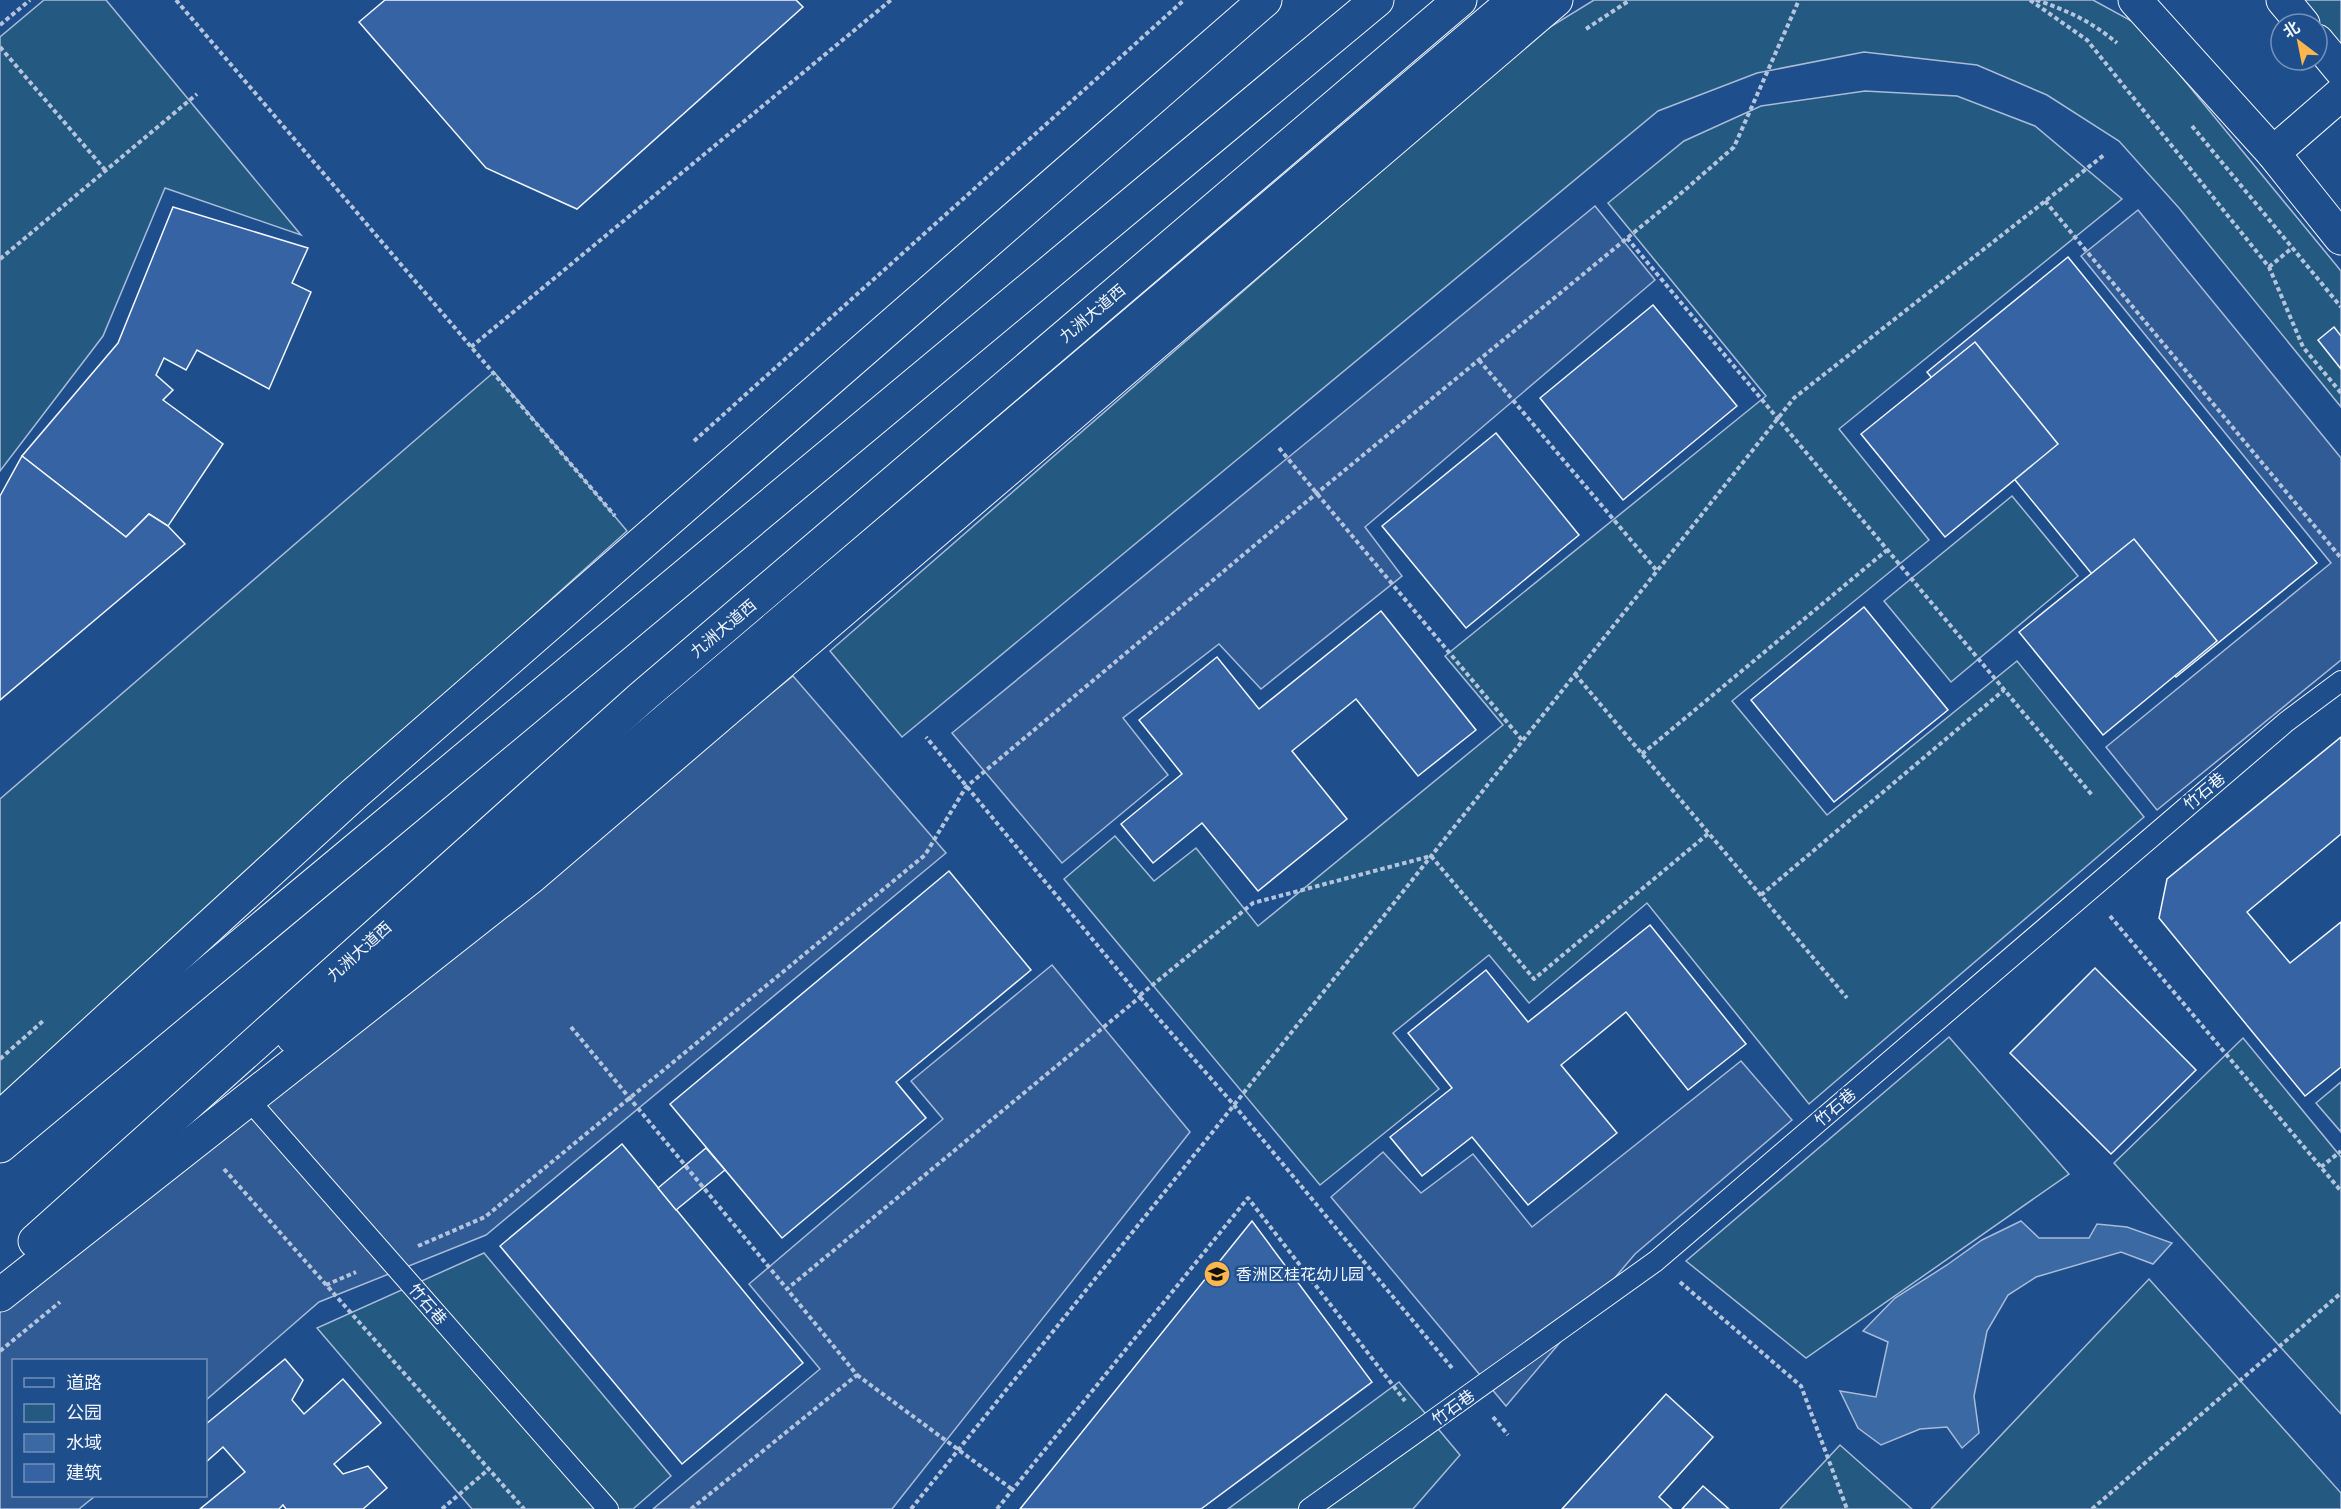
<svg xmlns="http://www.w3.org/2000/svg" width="2341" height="1509" viewBox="0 0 2341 1509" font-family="Figtree,'Noto Sans SC',sans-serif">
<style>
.green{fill:#245a82;stroke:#a8bbd7;stroke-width:1.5}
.parking{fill:#305b95;stroke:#a8bbd7;stroke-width:1.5}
.water{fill:#3b69a3;stroke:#a8bbd7;stroke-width:1.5}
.building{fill:#3563a3;stroke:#f2f6ff;stroke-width:1.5}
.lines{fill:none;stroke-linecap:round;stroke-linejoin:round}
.lane-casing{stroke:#f2f6ff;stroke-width:22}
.primary-casing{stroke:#f2f6ff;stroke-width:35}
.path{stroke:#b3c4dc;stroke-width:4;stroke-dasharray:4.5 3;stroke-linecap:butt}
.lane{stroke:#1f4e8c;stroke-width:20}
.primary{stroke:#1f4e8c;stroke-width:33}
.labels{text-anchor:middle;stroke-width:4.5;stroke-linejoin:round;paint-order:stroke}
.street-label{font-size:16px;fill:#f2f6ff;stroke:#1f4e8c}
.poi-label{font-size:16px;fill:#f2f6ff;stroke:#1f4e8c;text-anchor:start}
</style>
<rect width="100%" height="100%" fill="#1f4e8c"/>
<g class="green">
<polygon points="44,0 106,0 301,235 165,188 103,336 0,471 0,37"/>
<polygon points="1594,0 2093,0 2139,25 2341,271 2341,407 2179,208 2119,141 2047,95 1977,65 1864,52 1757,73 1658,111 902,737 830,651 1537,35"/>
<polygon points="2286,0 2341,0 2341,65"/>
<polygon points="1865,91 1957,96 2035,126 2122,199 1839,429 1929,540 1732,701 1827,815 2017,661 2144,817 1809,1104 1647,903 1529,1003 1489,955 1393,1033 1439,1089 1320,1185 1064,879 1115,836 1154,881 1196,848 1258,926 1503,725 1445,656 1766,396 1608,203 1684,141 1761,106"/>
<polygon points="494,372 627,531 0,1096 0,799"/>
<polygon points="2012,496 2078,576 1951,682 1884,601"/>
<polygon points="1949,1037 2069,1174 1806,1358 1686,1261"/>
<polygon points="2243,1038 2341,1157 2341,1414 2114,1163"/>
<polygon points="2341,1082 2341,1132 2316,1103"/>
<polygon points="484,1253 671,1476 633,1509 472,1509 317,1328"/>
<polygon points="2149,1279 2341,1493 2341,1509 1931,1509"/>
<polygon points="1399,1382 1460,1455 1413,1509 1228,1509"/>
<polygon points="1840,1445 1912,1509 1780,1509"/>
</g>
<g class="parking">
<polygon points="1595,206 1655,280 1365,527 1402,576 1261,689 1219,644 1123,718 1168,775 1062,863 952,733"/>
<polygon points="2138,210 2341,458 2341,660 2157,810 2106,747 2331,563 2081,256"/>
<polygon points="793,676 946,853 486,1235 319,1302 206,1400 206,1360 14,1360 14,1496 95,1496 79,1509 0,1509 0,1311"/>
<polygon points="1052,965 1190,1132 892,1509 653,1509 820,1369 749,1284 943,1119 911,1081"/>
<polygon points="1741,1061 1792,1120 1635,1254 1506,1406 1331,1197 1383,1152 1421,1193 1473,1154 1532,1227"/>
</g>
<polygon class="water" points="2021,1221 2039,1238 2089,1238 2097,1224 2127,1227 2172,1243 2153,1264 2121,1252 2036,1277 2008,1295 1987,1331 1974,1396 1979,1433 1962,1448 1947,1427 1920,1429 1881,1445 1858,1428 1840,1391 1876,1397 1888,1342 1863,1331 1895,1298 1947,1265 1982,1240"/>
<g class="building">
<polygon points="385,0 796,0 803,7 577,209 486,168 359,22"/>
<polygon points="173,207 308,248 292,283 311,292 269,389 197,350 186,370 164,358 156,375 173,390 163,400 223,444 168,526 149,514 126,537 22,456 118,343"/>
<polygon points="2068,257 2317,563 2176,677 1927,372"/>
<polygon points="1653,305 1737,406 1623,500 1540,398"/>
<polygon points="2334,327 2341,336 2341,369 2318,340"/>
<polygon points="1975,342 2058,444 1945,537 1861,434"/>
<polygon points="1496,433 1579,535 1466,628 1382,526"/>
<polygon points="22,456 126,537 149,514 168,526 185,544 0,700 0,496"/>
<polygon points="2134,539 2217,641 2103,735 2019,632"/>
<polygon points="1864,607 1948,710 1834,802 1751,700"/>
<polygon points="1381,611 1476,730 1418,776 1356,699 1292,751 1347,819 1258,891 1202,823 1153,863 1121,824 1182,774 1139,720 1217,657 1259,709"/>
<polygon points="2341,737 2341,834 2247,912 2290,963 2341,922 2341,1067 2305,1096 2159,918 2167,879"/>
<polygon points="949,871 1031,970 896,1082 926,1118 782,1238 670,1104"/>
<polygon points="1650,925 1746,1044 1688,1090 1626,1012 1561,1065 1617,1133 1528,1205 1472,1137 1422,1176 1390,1137 1452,1088 1408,1033 1486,970 1528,1022"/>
<polygon points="2095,968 2196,1070 2111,1154 2010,1053"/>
<polygon points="622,1144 803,1363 682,1464 500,1246"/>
<polygon points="706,1148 725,1170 676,1210 658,1188"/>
<polygon points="1252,1221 1372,1382 1201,1509 1020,1509"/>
<polygon points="285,1359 303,1380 292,1400 304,1414 343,1379 381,1423 334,1464 343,1474 368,1466 387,1488 363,1509 286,1509 283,1505 279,1509 200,1509 245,1472 223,1447 206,1462 206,1424"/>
<polygon points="1666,1394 1713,1437 1659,1497 1672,1509 1562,1509"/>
<polygon points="1703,1486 1729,1509 1682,1509"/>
</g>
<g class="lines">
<defs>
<g id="lane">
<polyline points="248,1099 608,1509"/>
<polyline points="1309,1509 1656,1261 2286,722 2341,681"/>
</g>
<g id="primary">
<polyline points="2135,0 2273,153 2341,238"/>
<polyline points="2283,0 2303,24"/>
<polyline points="2317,41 2341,70"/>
<polyline points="2273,153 2341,94"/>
<polyline points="293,1037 1515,0"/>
<polyline points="0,1118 353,795 1265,0"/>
<polyline points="0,1146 1377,0"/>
<polyline points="35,1241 642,697 1460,0"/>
<polyline points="0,1295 532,876 1556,0"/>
</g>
</defs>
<use href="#lane" class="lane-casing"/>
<use href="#primary" class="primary-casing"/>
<g class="path">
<polyline points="176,0 615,516"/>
<polyline points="2030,0 2087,40 2269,267 2303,347 2341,393"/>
<path d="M2036 0C2067 10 2092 22 2117 43"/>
<polyline points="0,25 30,0"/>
<polyline points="1586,29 1630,0"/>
<polyline points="0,47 106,171"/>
<polyline points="2192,126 2341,307"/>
<polyline points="2045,201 2341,558"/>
<polyline points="1627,238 2092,795"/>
<polyline points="0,259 197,94"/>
<polyline points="2269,267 2292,248"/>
<polyline points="471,347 891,0"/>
<polyline points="1479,360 1657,571"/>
<polyline points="694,441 1184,0"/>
<polyline points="1279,448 1522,740"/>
<polyline points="1575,674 1847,998"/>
<polyline points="1642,754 1887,550"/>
<polyline points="1761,895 2004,690"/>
<polyline points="2110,916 2341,1191"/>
<polyline points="571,1027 787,1289"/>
<polyline points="0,1059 43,1021"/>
<polyline points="2321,1167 2341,1151"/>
<polyline points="224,1169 524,1509"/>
<polyline points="418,1246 485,1217 925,855 966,787 1317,493 1671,202 1734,147 1799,0"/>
<polyline points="1680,1282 1801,1386 1847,1509"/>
<polyline points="326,1285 356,1272"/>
<polyline points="0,1351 60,1302"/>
<polyline points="1452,1368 1234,1105 1139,996 1253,903 1431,856 1534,979 1709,833"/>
<polyline points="857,1375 1013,1490"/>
<polyline points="1493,1417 1508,1435"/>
<polyline points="442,1509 489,1469"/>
<polyline points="691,1509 857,1375 787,1289 1140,997 926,737"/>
<polyline points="911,1509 1211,1134 1794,398 2104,155"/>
<polyline points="997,1509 1248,1198 1405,1401"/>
<polyline points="2092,1509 2341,1293"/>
</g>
<use href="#lane" class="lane"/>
<use href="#primary" class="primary"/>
</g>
<defs>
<symbol id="school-disc" viewBox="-11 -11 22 22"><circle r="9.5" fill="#ffb74d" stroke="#1f4e8c"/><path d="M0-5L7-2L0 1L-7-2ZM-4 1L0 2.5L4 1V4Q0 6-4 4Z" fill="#111"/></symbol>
</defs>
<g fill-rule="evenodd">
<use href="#school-disc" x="1202" y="1259" width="30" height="30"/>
</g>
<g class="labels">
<g class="street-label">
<text transform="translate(1092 313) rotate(-40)" y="6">九洲大道西</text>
<text transform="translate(723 628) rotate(-40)" y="6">九洲大道西</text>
<text transform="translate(2204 791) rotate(-40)" y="6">竹石巷</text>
<text transform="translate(359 951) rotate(-42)" y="6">九洲大道西</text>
<text transform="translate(1835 1107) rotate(-41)" y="6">竹石巷</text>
<text transform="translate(428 1304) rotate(49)" y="6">竹石巷</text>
<text transform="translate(1453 1407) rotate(-36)" y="6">竹石巷</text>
</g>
<g class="poi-label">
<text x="1236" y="1280">香洲区桂花幼儿园</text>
</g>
</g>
<rect x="12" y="1359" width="195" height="138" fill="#1f4e8c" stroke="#7391ba" stroke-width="1.5"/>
<rect x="24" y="1378" width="30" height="9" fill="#1f4e8c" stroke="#7391ba" stroke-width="1.5"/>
<text x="66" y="1389" font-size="18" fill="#f2f6ff">道路</text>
<rect x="24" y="1404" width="30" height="18" fill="#245a82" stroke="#7391ba" stroke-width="1.5"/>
<text x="66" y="1419" font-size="18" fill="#f2f6ff">公园</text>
<rect x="24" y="1434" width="30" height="18" fill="#3b69a3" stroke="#7391ba" stroke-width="1.5"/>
<text x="66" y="1449" font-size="18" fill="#f2f6ff">水域</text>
<rect x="24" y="1464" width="30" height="18" fill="#3563a3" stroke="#7391ba" stroke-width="1.5"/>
<text x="66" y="1479" font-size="18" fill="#f2f6ff">建筑</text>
<g transform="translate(2299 42) rotate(328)"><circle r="28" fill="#1f4e8c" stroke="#7391ba" stroke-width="1.5"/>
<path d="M0-4.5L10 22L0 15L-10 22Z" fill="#ffb74d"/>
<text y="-9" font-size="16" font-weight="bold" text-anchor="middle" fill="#f2f6ff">北</text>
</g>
</svg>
